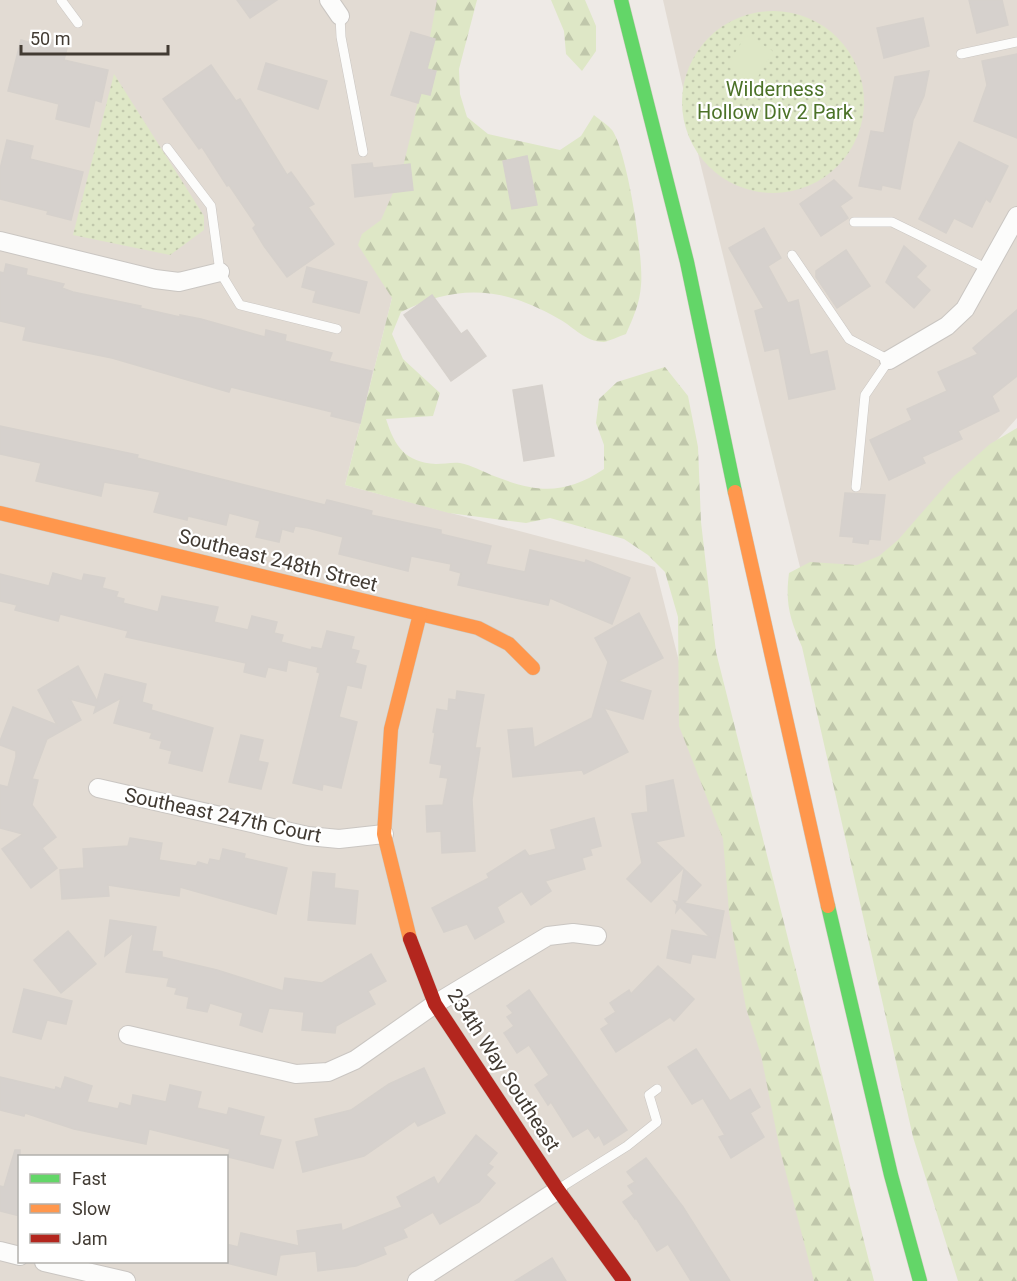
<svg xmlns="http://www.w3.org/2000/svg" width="1017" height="1281" viewBox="0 0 1017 1281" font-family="Roboto,sans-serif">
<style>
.residential{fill:#e2dbd3;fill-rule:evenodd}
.green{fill:url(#green-dots)}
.forest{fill:url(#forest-firs)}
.pitch{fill:#dee7c6}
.building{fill:#d6d1cd;stroke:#d6d1cc;stroke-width:1.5}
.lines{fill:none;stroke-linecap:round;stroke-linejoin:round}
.lane-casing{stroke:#cac6c2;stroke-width:10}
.street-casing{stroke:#cac6c2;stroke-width:20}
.fast-casing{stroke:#cfc8be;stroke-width:15}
.slow-casing{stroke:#cfc8be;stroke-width:15}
.jam-casing{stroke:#cfc8be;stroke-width:15}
.lane{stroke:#fcfcfb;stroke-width:9}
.street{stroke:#fcfcfb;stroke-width:18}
.fast{stroke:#63d668;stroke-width:14}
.slow{stroke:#ff974d;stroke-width:14}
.jam{stroke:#b3261e;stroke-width:14}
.labels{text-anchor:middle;stroke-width:4.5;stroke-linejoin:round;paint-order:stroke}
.park-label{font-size:20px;fill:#4c7228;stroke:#fff}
.street-label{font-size:20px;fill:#423b33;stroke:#fff}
</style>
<defs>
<pattern id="green-dots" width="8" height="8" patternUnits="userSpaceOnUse" patternTransform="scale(1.5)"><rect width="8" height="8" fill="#dee7c6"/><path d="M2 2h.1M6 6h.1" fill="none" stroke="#c0c7ab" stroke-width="1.8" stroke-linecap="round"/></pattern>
<pattern id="forest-firs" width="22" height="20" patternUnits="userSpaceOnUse" patternTransform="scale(1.5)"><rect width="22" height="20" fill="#dee7c6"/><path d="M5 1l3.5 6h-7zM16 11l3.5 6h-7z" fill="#c0c7ab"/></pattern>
</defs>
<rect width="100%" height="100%" fill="#eeeae6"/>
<g class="residential">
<path d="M0 0H461L392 298 345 485 655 567 759 976 844 1281H0ZM20 1156H226V1262H20Z"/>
<polygon points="663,0 1017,0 1017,418 818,640 699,158"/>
</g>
<g class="green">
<circle cx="773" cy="102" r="91"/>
<polygon points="114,74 204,216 204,230 170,255 73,235"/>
</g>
<g class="forest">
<path d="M437 0H477L459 69 460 94 467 117 488 134 560 150 581 136 594 115C600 120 608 125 612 130 627 150 644 259 641 285 640 303 633 318 626 334 619 336 610 341 604 342 585 342 574 327 559 319 504 287 458 283 401 312L392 334 403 359 440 393 433 416 386 419C395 447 405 462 436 464 444 464 452 462 460 463 471 465 484 472 494 476 537 493 565 495 604 469V445L596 423 599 399 617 382 665 367 688 396 698 447 701 522 716 652 874 1281H814L780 1150 761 1055 746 1008 729 912 723 839 679 726 678 617 665 572 648 555 624 539 550 518 526 523 449 513 345 485 392 298 358 245 362 234 381 220 401 175 413 126Z"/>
<polygon points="551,0 585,0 596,26 596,51 582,71 566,54 564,31"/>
<path d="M1017 428V1281H958L913 1137 802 647C790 619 785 604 789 573L810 562 857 565 879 556 898 540 953 477 990 444Z"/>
</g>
<polygon class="pitch" points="746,35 773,51 755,82 727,66"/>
<g class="building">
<polygon points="237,0 277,0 250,18"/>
<polygon points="969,0 1002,0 1008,25 977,33"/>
<polygon points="923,18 929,46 884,58 877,28"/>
<polygon points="411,32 435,39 427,69 436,71 430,95 421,93 418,103 391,95"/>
<polygon points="48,39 68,44 64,60 108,70 101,102 95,100 89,127 56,119 59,104 8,91 21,40 46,47"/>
<polygon points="1017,54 1017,138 974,121 987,85 982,61"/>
<polygon points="266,63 327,81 318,109 258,89"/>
<polygon points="211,65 236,101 240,99 287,175 291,172 314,204 308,207 334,244 287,277 264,246 253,228 256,225 229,185 227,186 202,147 199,149 163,99"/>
<polygon points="929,71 924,96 913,120 900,189 882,185 881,190 859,186 871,131 884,133 895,77"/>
<polygon points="7,140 33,146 30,159 83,172 71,220 47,214 48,211 0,199 0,169"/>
<polygon points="959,142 1008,166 990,202 986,199 972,227 954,218 946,233 919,219"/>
<polygon points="527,156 537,205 512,209 503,161"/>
<polygon points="372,163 373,168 410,164 413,190 355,197 352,165"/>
<polygon points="834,180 852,198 840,206 848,218 821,236 800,204"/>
<polygon points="764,228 781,258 768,266 788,303 798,300 810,355 827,351 835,389 789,399 779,348 765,351 755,311 764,308 729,248"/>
<polygon points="904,246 926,266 916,277 930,290 914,308 886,282"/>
<polygon points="846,250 870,286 837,308 816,277 816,271"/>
<polygon points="6,264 27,269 26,275 64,284 62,288 73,292 141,306 140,308 180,317 180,315 201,319 265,337 266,330 286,335 285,341 332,353 329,361 372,371 360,423 331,416 332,412 271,397 231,387 229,392 112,358 23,340 26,327 0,321 0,272 4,273"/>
<polygon points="307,267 367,282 359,313 313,302 316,291 302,287"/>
<polygon points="432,295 461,334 467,330 486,356 451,381 404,315"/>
<polygon points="1017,310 1017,376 992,396 999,411 958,431 962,439 922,457 925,463 889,480 870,440 912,420 907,409 947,391 938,372 978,354 973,348"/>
<polygon points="542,385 554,456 524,461 513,390"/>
<polygon points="0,426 138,455 137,458 325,505 327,500 372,511 371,515 441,530 441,534 491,546 486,564 525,572 530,550 585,563 586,560 630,578 612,624 550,598 548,605 458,585 461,573 450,570 451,564 411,556 408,571 339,554 343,537 308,528 295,526 293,532 282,529 279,542 256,537 260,521 229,513 226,525 188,516 187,520 154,512 160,492 104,482 101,496 36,481 41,463 0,454"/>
<polygon points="845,493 885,495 880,540 869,539 868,544 853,542 854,537 840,536"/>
<polygon points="53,573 82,581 84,574 105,578 102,588 118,592 116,597 124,599 123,603 158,612 162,596 218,607 214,622 248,630 252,616 277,622 274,633 283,635 281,642 311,650 312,647 322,649 327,631 354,637 351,649 359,651 355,663 366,666 361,688 347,685 339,717 357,722 341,788 323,784 322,790 293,783 320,673 317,672 318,667 288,660 286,671 268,667 265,677 244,672 246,663 126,637 128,631 60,614 58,621 15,610 17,605 0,601 0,574 49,586"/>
<polygon points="639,613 663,658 618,681 651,691 643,719 604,708 628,752 584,774 582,770 513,777 508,730 532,728 534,748 592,718 608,662 595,638"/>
<polygon points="78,666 97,701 105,674 146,684 142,702 152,705 151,710 213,728 202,771 169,763 172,751 160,748 162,741 150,738 152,733 114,723 121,698 94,713 96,706 70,699 81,720 47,739 32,779 38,780 32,805 56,837 42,848 57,868 31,888 2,849 23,834 0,828 0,785 8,787 16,757 16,751 0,745 0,741 13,707 57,725 38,690"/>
<polygon points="457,691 484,695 475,748 480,748 472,800 475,851 442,853 441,831 427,832 426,806 443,805 448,778 440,777 442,765 430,763 435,733 433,732 437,709 448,711 449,699 456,700"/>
<polygon points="241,735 263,740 258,761 268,763 261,789 229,782"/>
<polygon points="673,780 684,836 655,842 683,868 651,902 627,879 642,863 632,814 648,812 646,786"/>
<polygon points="594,818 601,846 590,849 592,855 582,858 585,869 545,881 551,891 531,905 522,891 497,907 504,922 475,939 467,924 444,932 432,908 489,878 487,874 525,850 529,856 556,849 551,830"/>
<polygon points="130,838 162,843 159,860 196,866 198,862 208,865 210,859 220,861 223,849 245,854 244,858 287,868 276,914 180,887 179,896 108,885 109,896 62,899 60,870 84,868 83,849 128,846"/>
<polygon points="684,869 701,885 684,903 724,911 715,958 692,954 690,963 667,958 672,930 710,937 680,907 676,912 677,905 674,901 678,902"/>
<polygon points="313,872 335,874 334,888 358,891 355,924 308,920"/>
<polygon points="110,920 156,927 152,951 162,952 162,957 217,970 283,991 285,978 322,983 371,954 386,981 368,991 375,1004 336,1026 335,1033 302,1030 304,1012 269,1008 262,1032 240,1025 243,1013 210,1003 207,1012 187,1008 189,997 175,994 177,988 167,986 169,978 126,972 133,933 105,956"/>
<polygon points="68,931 96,964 61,993 34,960"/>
<polygon points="658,966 694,999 674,1021 670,1017 616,1052 601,1029 609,1024 605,1019 616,1012 610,1003 629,990 631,994"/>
<polygon points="24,989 72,1001 66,1024 47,1020 41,1039 13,1032"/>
<polygon points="529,990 627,1130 604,1145 599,1135 595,1138 588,1128 573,1137 551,1102 548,1105 535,1085 549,1075 529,1045 517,1053 504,1033 514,1026 507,1017 513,1013 507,1006"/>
<polygon points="696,1049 730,1101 750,1089 760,1107 750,1113 764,1137 731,1158 719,1137 725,1135 703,1098 692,1104 668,1067"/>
<polygon points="424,1068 445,1113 418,1126 415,1121 364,1156 303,1172 296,1142 319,1136 315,1119 351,1110 389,1084"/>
<polygon points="0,1077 55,1090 56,1087 61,1089 65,1077 92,1086 87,1102 118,1109 120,1103 131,1106 133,1095 166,1102 170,1085 201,1092 197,1108 227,1115 229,1108 264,1117 259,1135 281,1140 273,1168 228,1157 230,1149 149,1129 146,1144 74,1129 25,1113 24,1116 0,1110"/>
<polygon points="476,1135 497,1153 488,1164 493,1167 486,1175 495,1183 479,1202 440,1224 433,1212 403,1229 407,1237 383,1247 386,1254 356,1266 318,1271 316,1251 280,1255 276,1275 226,1263 226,1244 238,1247 241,1233 299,1246 297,1231 341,1224 342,1231 402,1207 397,1197 434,1177 438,1185"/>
<polygon points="15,1150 20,1150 20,1216 0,1211 0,1186 4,1187"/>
<polygon points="646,1158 683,1207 730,1281 691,1281 668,1244 657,1251 636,1218 635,1219 623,1202 634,1194 628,1186 635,1182 627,1172"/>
<polygon points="552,1258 566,1281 515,1281"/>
</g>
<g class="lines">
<defs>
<g id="lane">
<polyline points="61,0 78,23"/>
<polyline points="340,16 341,37 363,152"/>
<polyline points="961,54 1017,42"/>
<polyline points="167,148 211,206 220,272 240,305 337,329"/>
<polyline points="854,222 892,222 988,269"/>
<polyline points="792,255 849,339 889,360 865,395 856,487"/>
<polyline points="560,1188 627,1146 657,1122 649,1095 657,1089"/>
</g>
<g id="street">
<polyline points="329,0 340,16"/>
<polyline points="0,241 155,279 179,282 220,272"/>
<polyline points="889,360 947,326 965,309 1017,216"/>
<polyline points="98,788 308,836 339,839 384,834"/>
<polyline points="128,1035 296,1074 328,1072 355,1060 435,1004 548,936 573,933 597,936"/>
<polyline points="0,1251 20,1256"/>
<polyline points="44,1262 126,1281"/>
<polyline points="417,1281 558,1190"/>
</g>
<g id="fast">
<polyline points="621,0 687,262 735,492"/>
<polyline points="828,906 891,1175 920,1281"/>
</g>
<g id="slow">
<polyline points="735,492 828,906"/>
<polyline points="0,513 478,628 509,644 533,668"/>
<polyline points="410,939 384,834 391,729 420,614"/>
</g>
<polyline id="jam" points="410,939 435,1004 558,1190 624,1281"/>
</defs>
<use href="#lane" class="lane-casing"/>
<use href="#street" class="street-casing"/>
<use href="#fast" class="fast-casing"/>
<use href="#slow" class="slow-casing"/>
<use href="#jam" class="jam-casing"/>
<use href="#lane" class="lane"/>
<use href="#street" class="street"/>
<use href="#fast" class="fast"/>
<use href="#slow" class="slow"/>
<use href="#jam" class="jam"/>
</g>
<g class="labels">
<g class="park-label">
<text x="775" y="96">Wilderness<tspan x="775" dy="23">Hollow Div 2 Park</tspan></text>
</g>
<g class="street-label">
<text transform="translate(278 560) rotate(14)" y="7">Southeast 248th Street</text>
<text transform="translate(223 815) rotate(12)" y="7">Southeast 247th Court</text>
<text transform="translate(504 1070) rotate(57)" y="7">234th Way Southeast</text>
</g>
</g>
<rect x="18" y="1155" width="210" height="108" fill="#ffffff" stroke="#b3b1ad" stroke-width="1.5"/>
<rect x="30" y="1174" width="30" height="9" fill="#63d668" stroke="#b3b1ad" stroke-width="1.5"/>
<text x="72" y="1185" font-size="18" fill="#423b33">Fast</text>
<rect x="30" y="1204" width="30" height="9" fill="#ff974d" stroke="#b3b1ad" stroke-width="1.5"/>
<text x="72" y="1215" font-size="18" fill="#423b33">Slow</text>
<rect x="30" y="1234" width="30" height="9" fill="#b3261e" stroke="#b3b1ad" stroke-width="1.5"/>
<text x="72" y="1245" font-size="18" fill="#423b33">Jam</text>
<path d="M21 45v9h147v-9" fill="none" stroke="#423b33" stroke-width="3"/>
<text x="30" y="45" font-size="18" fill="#423b33" stroke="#ffffff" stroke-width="4.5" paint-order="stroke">50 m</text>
</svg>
